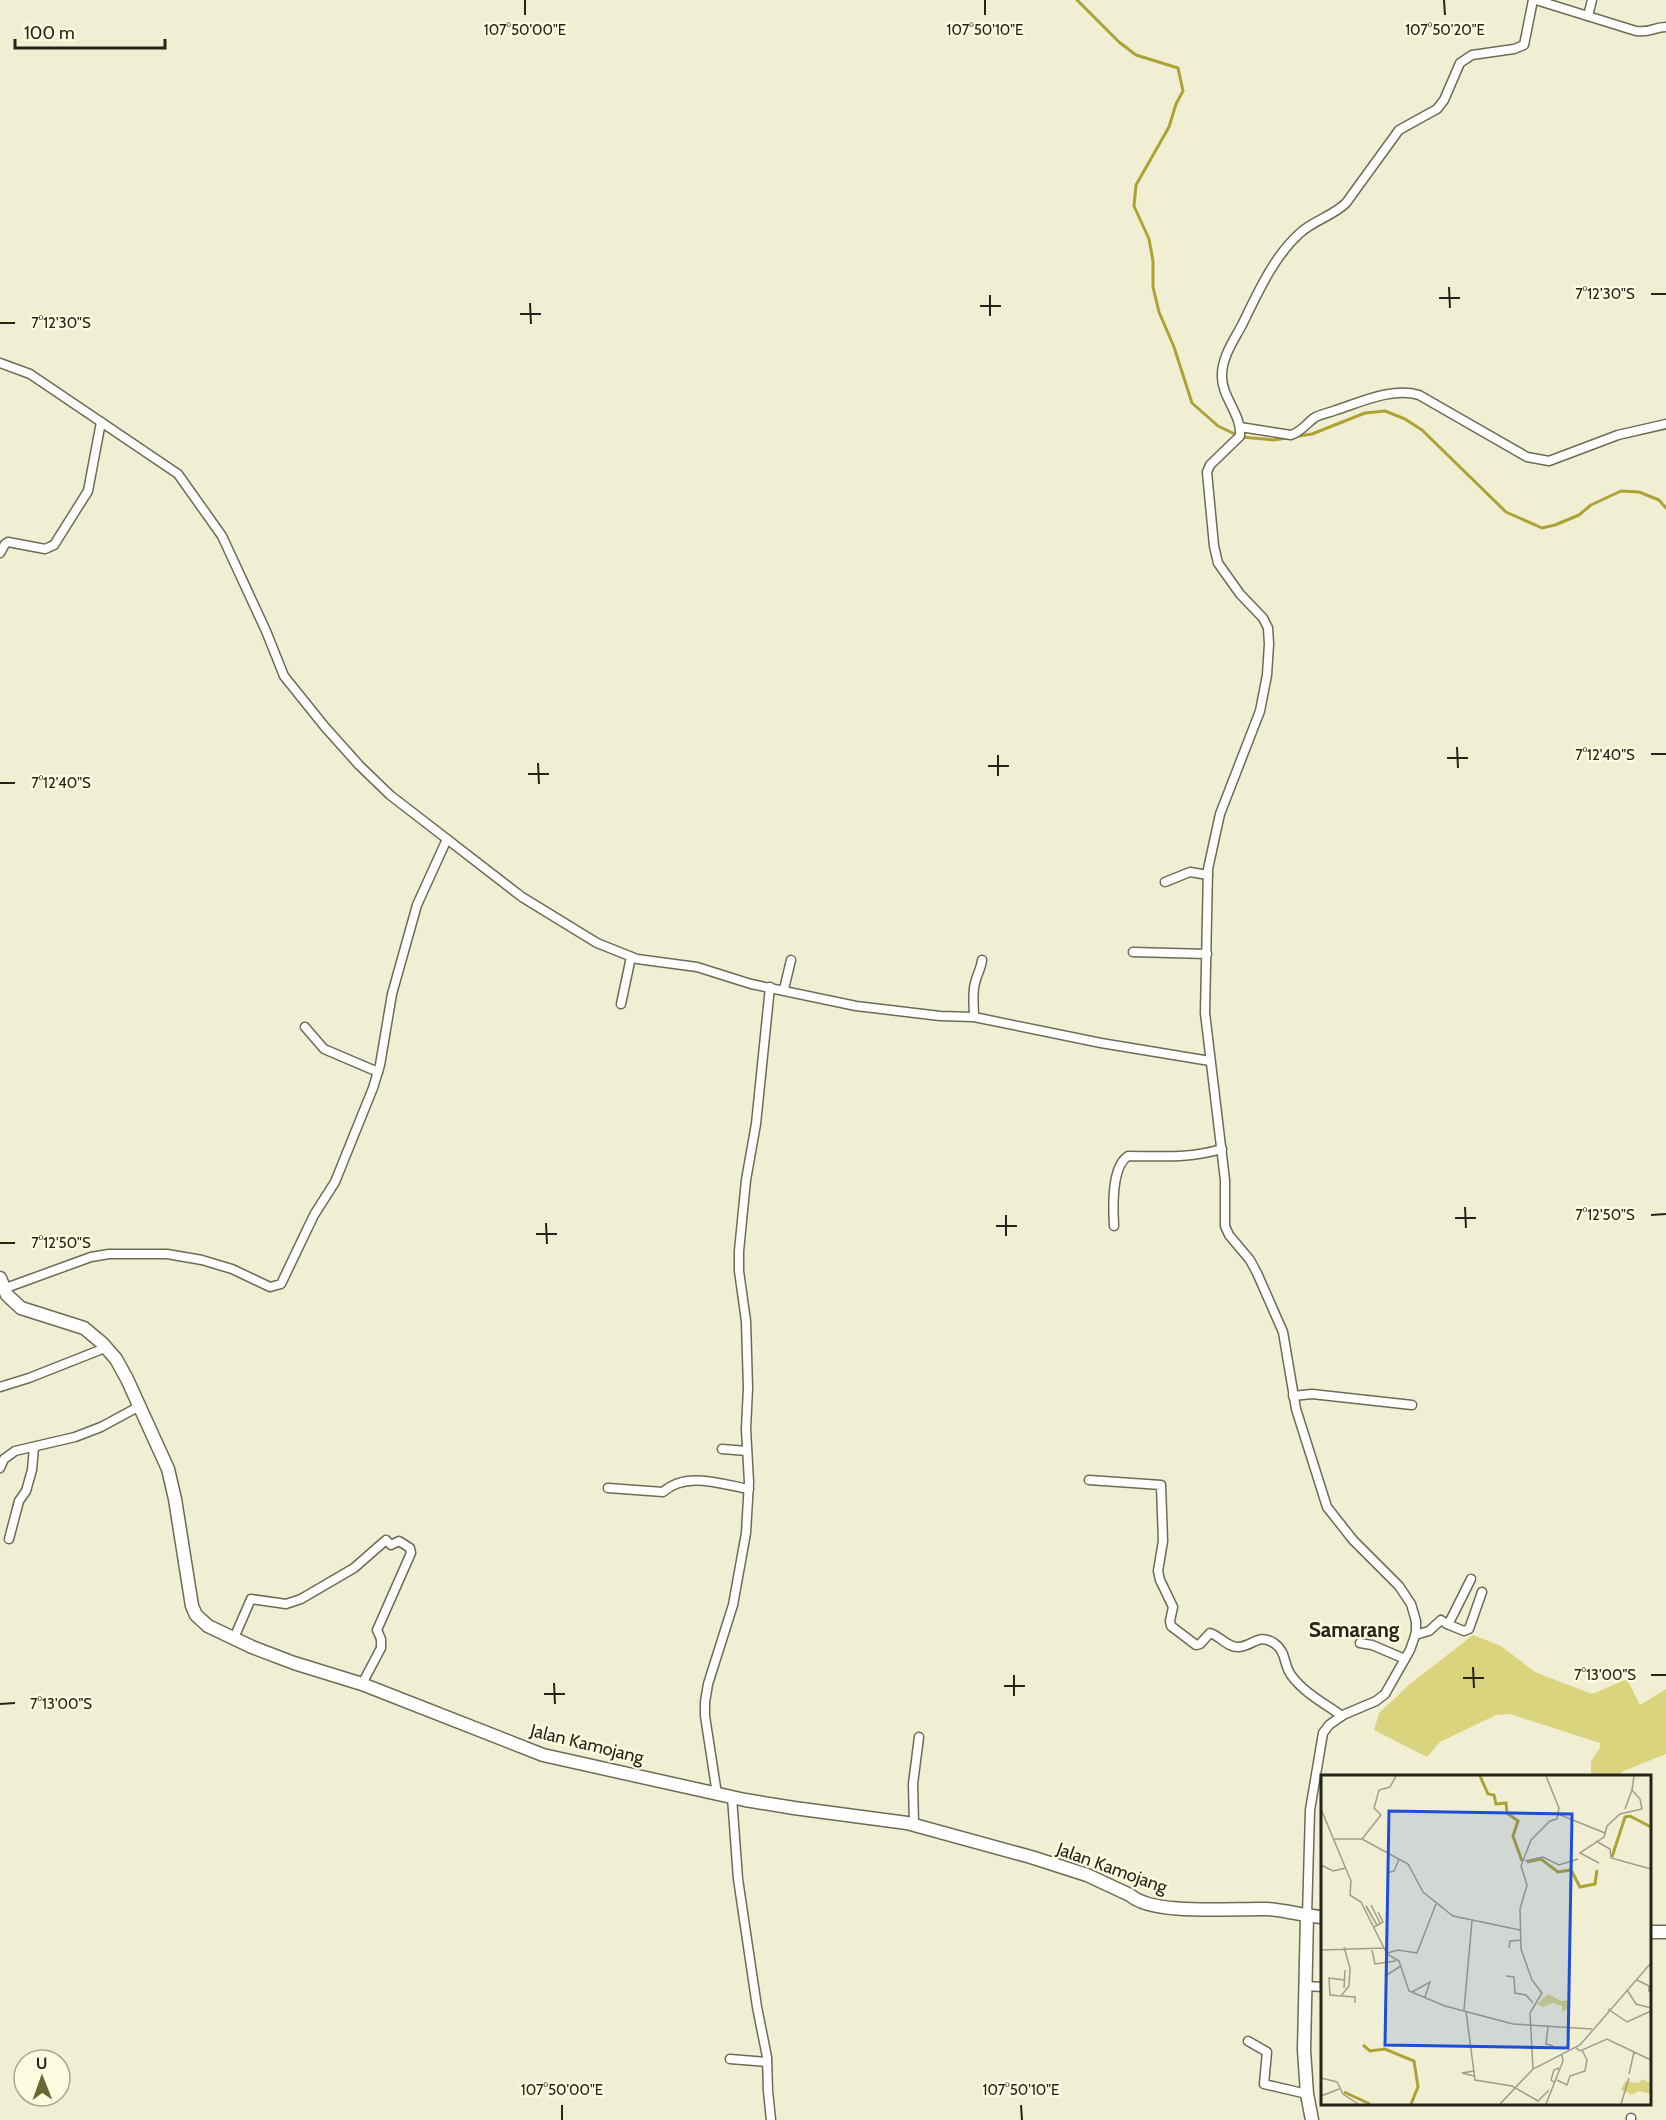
<svg xmlns="http://www.w3.org/2000/svg" width="1666" height="2120" viewBox="0 0 1666 2120" font-family="Cabin,sans-serif">
<style>
.green{fill:#dbd47f}
.lines{fill:none;stroke-linecap:round;stroke-linejoin:round}
.stream{stroke:#ada334;stroke-width:3}
.street-casing{stroke:#6d6b53;stroke-width:11}
.secondary-casing{stroke:#6d6b53;stroke-width:15}
.street{stroke:#fff;stroke-width:8}
.secondary{stroke:#fff;stroke-width:12}
.ticks{fill:none;stroke:#25241a;stroke-width:2}
.labels{text-anchor:middle;stroke-width:4.5;stroke-linejoin:round;paint-order:stroke}
.street-label{font-size:18px;fill:#25241a;stroke:#fefce0}
.quarter-label{font-size:21px;font-weight:bold;fill:#25241a;stroke:#fefce0}
.inset-river{fill:none;stroke:#ada334;stroke-width:3}
.inset-road{fill:none;stroke:#9f9e89;stroke-width:1.5}
.view{fill:#1d4ed8;fill-opacity:0.15;stroke:#1d4ed8;stroke-width:3}
.inset-edge{fill:none;stroke:#25241a;stroke-width:3}
.ticks-label{font-size:15px;text-anchor:middle;fill:#25241a;stroke:#fefce0;stroke-width:4.5;stroke-linejoin:round;paint-order:stroke}
</style>
<rect width="100%" height="100%" fill="#f1efd3"/>
<polygon class="green" points="1473,1635 1501,1646 1535,1672 1592,1694 1627,1679 1640,1705 1666,1689 1666,1754 1621,1772 1619,1776 1591,1776 1591,1761 1600,1748 1600,1743 1510,1714 1496,1715 1440,1742 1427,1757 1374,1730 1379,1713 1410,1684"/>
<g class="lines">
<polyline class="stream" points="1077,0 1119,42 1136,55 1178,68 1183,91 1176,104 1169,127 1136,185 1134,206 1149,239 1153,261 1153,287 1159,312 1174,347 1192,403 1218,426 1241,437 1274,440 1312,434 1365,413 1385,411 1405,419 1422,430 1506,512 1542,528 1555,525 1579,515 1591,505 1621,491 1639,492 1659,500 1666,508"/>
<defs>
<g id="street">
<path d="M1536 0 1636 31C1652 33 1653 27 1666 27"/>
<polyline points="1588,16 1592,0"/>
<polyline points="0,363 30,374 178,474 222,536 266,631 284,676 325,727 359,765 390,795 522,897 597,943 637,959 697,967 751,984 856,1006 940,1016 974,1017 1101,1043 1210,1061"/>
<path d="M1240 427 1291 435C1301 432 1306 424 1314 418 1320 414 1329 413 1336 410 1361 402 1393 387 1419 395L1527 457 1549 461 1618 435 1666 424"/>
<polyline points="0,553 5,544 8,542 45,549 54,545 88,491 101,422"/>
<polyline points="1165,882 1190,872 1208,875"/>
<polyline points="1133,952 1207,954"/>
<polyline points="784,989 791,960"/>
<polyline points="621,1004 631,957"/>
<path d="M974 1017C974 1006 972 994 975 983 977 974 981 969 982 960"/>
<polyline points="305,1027 324,1049 378,1072"/>
<path d="M1114 1226C1113 1208 1111 1167 1128 1156 1164 1156 1186 1159 1222 1149"/>
<polyline points="3,1289 91,1257 109,1254 167,1254 202,1260 232,1269 270,1287 281,1284 314,1215 335,1182 373,1088 380,1065 392,994 417,905 447,839"/>
<polyline points="0,1387 29,1378 105,1348"/>
<polyline points="1293,1396 1312,1394 1412,1405"/>
<polyline points="722,1449 747,1451"/>
<polyline points="0,1468 4,1459 15,1451 75,1437 101,1427 138,1407"/>
<path d="M1089 1480 1161 1485 1163 1541 1158 1571 1160 1580 1173 1607 1170 1621 1171 1626 1196 1645 1200 1644 1210 1633C1220 1636 1228 1648 1239 1647 1253 1646 1258 1633 1274 1643 1287 1652 1283 1664 1291 1675 1304 1693 1324 1703 1342 1716"/>
<path d="M608 1488 663 1492C686 1471 720 1484 749 1489"/>
<polyline points="9,1539 19,1501 26,1491 32,1470 34,1447"/>
<polyline points="1447,1624 1464,1631 1469,1629 1482,1592"/>
<polyline points="1415,1635 1429,1631 1441,1620 1447,1624 1449,1623 1471,1579"/>
<polyline points="234,1638 251,1599 286,1604 301,1599 354,1568 386,1540 391,1545 399,1541 410,1548 411,1553 377,1630 381,1639 381,1648 362,1684"/>
<polyline points="1360,1643 1372,1645 1405,1659"/>
<polyline points="717,1794 705,1716 705,1702 708,1684 733,1605 746,1533 749,1482 746,1429 748,1388 746,1321 739,1271 739,1251 746,1180 756,1124 770,987"/>
<polyline points="732,1797 738,1879 757,2007 767,2057 768,2091 771,2120"/>
<polyline points="914,1824 913,1784 919,1737"/>
<path d="M1307 1916 1310 1810 1323 1733 1329 1725 1343 1715 1376 1701 1385 1694 1410 1650 1416 1633V1621L1411 1604 1399 1586 1353 1540 1327 1507 1296 1409 1283 1332 1257 1273 1250 1260 1229 1235 1225 1226V1180L1205 1013 1208 869 1220 814 1260 711 1267 675 1269 644 1268 628 1263 618 1240 594 1218 563 1214 546 1207 472 1210 465 1240 436C1242 414 1221 397 1222 375 1222 357 1234 340 1242 325 1257 294 1274 256 1300 233 1314 220 1333 216 1346 203L1399 130 1437 109 1444 100 1460 63 1472 55 1514 49 1524 45 1533 0"/>
<polyline points="1306,1986 1322,1987"/>
<polyline points="1248,2041 1267,2052 1264,2084 1307,2094"/>
<polyline points="730,2059 767,2062"/>
<polyline points="1631,2118 1631,2120"/>
</g>
<g id="secondary">
<path d="M0 1278 7 1295 21 1308 84 1328 102 1343 116 1359 127 1379 168 1469 175 1499 192 1606 196 1615 208 1626 252 1647 294 1663 362 1684 543 1755 745 1800 794 1808 907 1823 1031 1857 1087 1875 1130 1895C1153 1916 1235 1908 1267 1909 1286 1910 1304 1916 1322 1917"/>
<polyline points="1307,1916 1304,2050 1307,2094 1312,2120"/>
<polyline points="1650,1932 1666,1932"/>
</g>
</defs>
<use href="#street" class="street-casing"/>
<use href="#secondary" class="secondary-casing"/>
<use href="#street" class="street"/>
<use href="#secondary" class="secondary"/>
</g>
<path class="ticks" d="M525 0V15M985 0V15M1444 0 1445 15M1449 287 1450 308M1651 294H1666M990 295V316M1439 298H1460M530 303 531 324M980 306H1001M520 314H541M0 323H15M1457 747 1458 768M1651 754H1666M998 755V776M1447 758H1468M538 763 539 784M988 766H1009M528 774H549M0 783H15M1465 1207 1466 1228M1006 1215V1236M1651 1215 1666 1214M1455 1218H1476M546 1223 547 1244M996 1226H1017M536 1234H557M0 1243H15M1473 1667 1474 1688M1014 1675V1696M1651 1675H1666M1463 1678H1484M554 1683 555 1704M1004 1686H1025M544 1694H565M0 1704 15 1703M562 2105V2120M1021 2105 1022 2120"/>
<g class="labels">
<g class="street-label">
<text transform="translate(587 1744) rotate(14)" y="6">Jalan Kamojang</text>
<text transform="translate(1112 1868) rotate(20)" y="6">Jalan Kamojang</text>
</g>
<g class="quarter-label">
<text x="1354" y="1637">Samarang</text>
</g>
</g>
<g transform="translate(1321 1775)">
<rect width="330" height="330" fill="#f1efd3"/>
<path d="M227 219 240 226 249 225 250 231 241 237V231L231 228 222 232 216 229ZM321 304 330 308V319L318 316 306 322 310 319 300 315 304 306 318 308Z" fill="#dbd47f"/>
<path class="inset-river" d="M159 1 167 19 173 20 175 29 185 28 186 38 197 46 192 61 201 86M291 82 304 42 309 41 330 52M206 87 220 84 237 97 250 95 259 112 274 109 276 95M42 270 49 276 64 274 93 286 97 312 90 329M23 317 49 329"/>
<path class="inset-road" d="M0 34 30 106 29 120 40 127 66 179 78 186 88 216 124 231 192 249 271 254M304 34 311 15M237 39 284 58M13 64H41L60 40 53 33 58 15 69 12 75 1M41 64 87 89 102 117 132 141 199 155M275 66 289 74 290 83 330 94M204 86 222 82 238 90 257 84M278 88 259 78 283 62 286 51 299 39 321 34 319 24 311 15 313 1M0 90 12 96 25 93M66 98 73 96 78 84M50 130 59 148M45 131 56 150M53 152 62 147 57 137M23 172 29 193 28 211 20 221 9 220 8 203 23 205M188 173 189 166 200 165M0 175 63 173M51 175 54 189 75 186M66 178 77 175 96 178 115 129M64 201 80 191M185 201 193 202 194 218 205 220 212 228M316 205 328 211V217M23 213 24 195M306 215 315 229 330 233M91 217 109 207 104 222M20 221 34 222V228M287 234 306 247 330 236M143 235 151 146M145 236 154 305 191 311 217 326 228 315M227 251 225 269 232 271M255 273 259 276 286 264 330 285M212 294 209 238 221 218 211 205 200 174 199 134 206 110 200 91 210 65 229 46 236 44 238 33 225 1M153 296 141 298 153 301M308 299 313 277M0 303 16 307 22 319 37 329M236 305 246 310 249 301 264 296 266 285 261 275M234 308 230 305 233 295 238 293M0 321 18 314M179 329 212 294 259 270 330 188M225 329 242 286 241 280M300 329 308 303"/>
<path class="view" d="M68 36 251 39 247 273 64 270Z"/>
<rect width="330" height="330" class="inset-edge"/>
</g>
<g class="ticks-label">
<text x="525" y="35">107°50'00"E</text>
<text x="985" y="35">107°50'10"E</text>
<text x="1445" y="35">107°50'20"E</text>
<text x="1605" y="299">7°12'30"S</text>
<text x="61" y="328">7°12'30"S</text>
<text x="1605" y="760">7°12'40"S</text>
<text x="61" y="788">7°12'40"S</text>
<text x="1605" y="1220">7°12'50"S</text>
<text x="61" y="1248">7°12'50"S</text>
<text x="1605" y="1680">7°13'00"S</text>
<text x="61" y="1709">7°13'00"S</text>
<text x="562" y="2095">107°50'00"E</text>
<text x="1021" y="2095">107°50'10"E</text>
</g>
<g transform="translate(42 2078) rotate(359)"><circle r="28" fill="#fefce0" stroke="#a7a691" stroke-width="1.5"/>
<path d="M0-4.5L10 22L0 15L-10 22Z" fill="#6b6733"/>
<text y="-9" font-size="16" font-weight="bold" text-anchor="middle" fill="#25241a">U</text>
</g>
<path d="M15 39v9h150v-9" fill="none" stroke="#25241a" stroke-width="3"/>
<text x="24" y="39" font-size="18" fill="#25241a" stroke="#fefce0" stroke-width="4.5" paint-order="stroke">100 m</text>
</svg>
